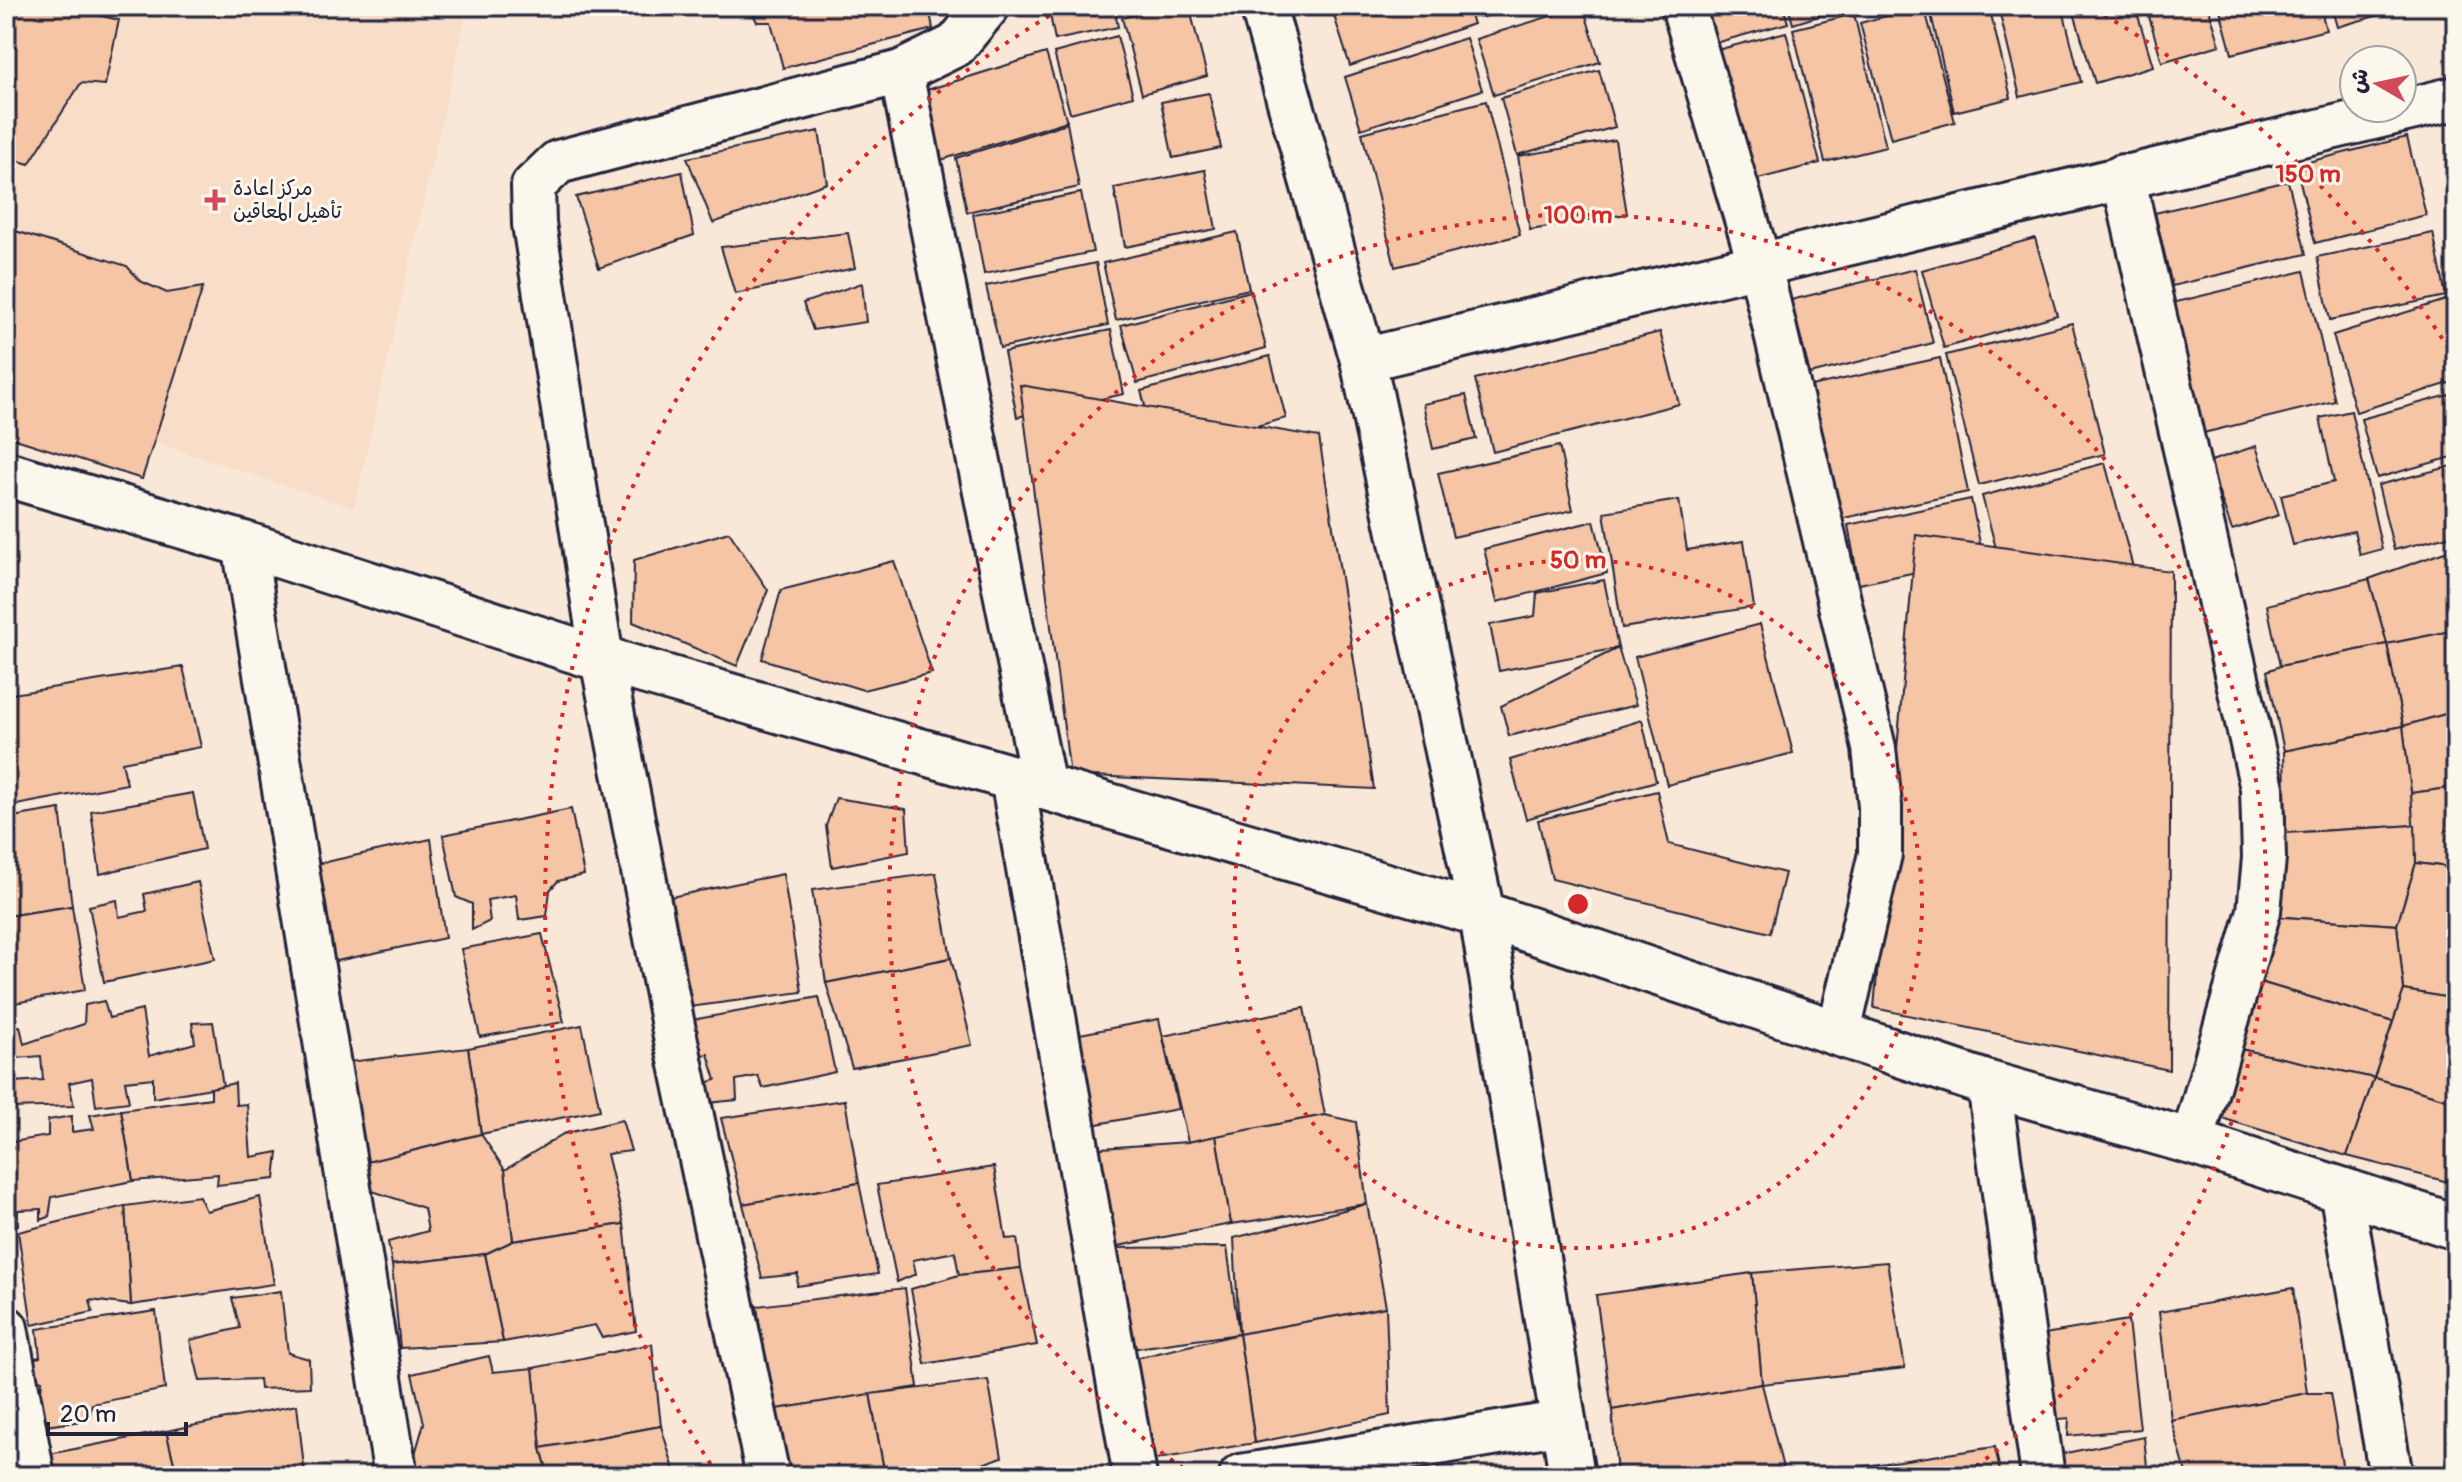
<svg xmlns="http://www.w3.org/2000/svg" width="2462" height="1482" viewBox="0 0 2462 1482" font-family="Pangolin,'Playpen Sans Arabic',sans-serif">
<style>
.built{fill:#f8dec8}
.building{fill:#f5c5a5;stroke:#22223b;stroke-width:2}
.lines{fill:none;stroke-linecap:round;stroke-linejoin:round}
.street-casing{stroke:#22223b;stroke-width:48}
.secondary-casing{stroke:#22223b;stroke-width:50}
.street{stroke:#fbf7ec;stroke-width:42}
.secondary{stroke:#fbf7ec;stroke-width:44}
.ring{fill:none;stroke:#d62828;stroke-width:4;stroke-dasharray:4 8}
.poi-dot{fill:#d1495b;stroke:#fbf7ec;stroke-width:3}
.labels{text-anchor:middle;stroke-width:6;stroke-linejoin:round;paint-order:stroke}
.poi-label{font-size:20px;fill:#22223b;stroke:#fbf7ec;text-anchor:start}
.centre{fill:#d62828;stroke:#fbf7ec;stroke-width:4}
.ring-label{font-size:24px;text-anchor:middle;font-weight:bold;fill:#d62828;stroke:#fbf7ec;stroke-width:6;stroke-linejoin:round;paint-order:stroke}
</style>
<rect width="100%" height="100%" fill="#f9e8d7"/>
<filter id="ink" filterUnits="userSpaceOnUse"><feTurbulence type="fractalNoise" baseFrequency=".0125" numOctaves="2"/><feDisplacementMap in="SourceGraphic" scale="16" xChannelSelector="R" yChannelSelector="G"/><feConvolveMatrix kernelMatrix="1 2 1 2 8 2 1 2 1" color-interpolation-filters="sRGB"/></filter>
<g filter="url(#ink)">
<polygon class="built" points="6,6 468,6 354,508 6,394"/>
<g class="building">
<polygon points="7,6 60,6 119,20 105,85 81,83 29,164 6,157"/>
<polygon points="749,6 929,6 933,29 783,68 771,22 757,22"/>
<polygon points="1098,6 1114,6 1118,27 1055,40 1050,15"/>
<polygon points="1166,6 1189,6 1207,76 1142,94 1122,18"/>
<polygon points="1331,6 1467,6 1473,24 1350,66"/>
<polygon points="1480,6 1526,6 1483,17"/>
<polygon points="1583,6 1600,62 1494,95 1476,39"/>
<polygon points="1705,6 1783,6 1788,23 1715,43"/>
<polygon points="1788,6 1851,6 1793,24"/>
<polygon points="1924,6 1955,122 1891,139 1860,23"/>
<polygon points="1929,6 1989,6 2011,98 1954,112"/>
<polygon points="1998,6 2062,6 2081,82 2020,97"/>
<polygon points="2072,6 2135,6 2153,66 2095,83"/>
<polygon points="2146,6 2208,6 2220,45 2162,62"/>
<polygon points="2219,6 2320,6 2326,30 2232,54"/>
<polygon points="2331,6 2411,6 2337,27"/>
<polygon points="1854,14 1886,147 1825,162 1793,29"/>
<polygon points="1786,32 1820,163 1750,181 1717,50"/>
<polygon points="1117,36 1133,96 1070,113 1054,53"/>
<polygon points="1466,38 1482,90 1361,129 1345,77"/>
<polygon points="1046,53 1067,121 941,160 927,90"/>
<polygon points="1599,70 1615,127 1517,155 1501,98"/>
<polygon points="1209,93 1221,148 1173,158 1161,102"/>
<polygon points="1486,101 1520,235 1395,267 1362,133"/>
<polygon points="1067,123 1079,187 967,212 956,158"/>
<polygon points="819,131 827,183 713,223 687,158"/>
<polygon points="2407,137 2426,215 2315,243 2296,165"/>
<polygon points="1615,140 1627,214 1530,230 1518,156"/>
<polygon points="1205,170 1216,229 1125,247 1114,188"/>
<polygon points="682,172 694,235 599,268 576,197"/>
<polygon points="2288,181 2306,254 2172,286 2155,213"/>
<polygon points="1081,193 1093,252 984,274 973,214"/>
<polygon points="6,228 127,266 140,281 167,293 203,287 142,479 6,436"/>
<polygon points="1237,232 1249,289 1116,320 1103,263"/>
<polygon points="848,233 855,268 735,294 721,247"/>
<polygon points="2433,233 2446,296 2330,320 2317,257"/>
<polygon points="2035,238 2057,315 1944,348 1922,270"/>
<polygon points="1096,263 1108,325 1000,348 986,286"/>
<polygon points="1915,269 1933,343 1810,374 1791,300"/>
<polygon points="2304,271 2335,401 2195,435 2164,305"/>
<polygon points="862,283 866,322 813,330 803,303"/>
<polygon points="1251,291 1266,348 1137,383 1121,325"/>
<polygon points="2449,299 2456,321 2456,381 2356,412 2333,335"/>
<polygon points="2072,323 2105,454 1979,485 1946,355"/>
<polygon points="1111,330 1124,394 1017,417 1004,352"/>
<polygon points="1660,332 1679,404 1493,452 1475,379"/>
<polygon points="1270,356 1286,418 1158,453 1141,391"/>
<polygon points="1940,358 1968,492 1839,519 1811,386"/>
<polygon points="1020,385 1319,437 1374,789 1070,775"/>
<polygon points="2456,393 2456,456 2377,478 2361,419"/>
<polygon points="1466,395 1476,439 1433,449 1423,404"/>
<polygon points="2351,411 2382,549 2360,555 2354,531 2293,545 2281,495 2334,482 2320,418"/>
<polygon points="1559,446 1573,510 1453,537 1438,473"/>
<polygon points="2256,446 2279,515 2232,530 2208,462"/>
<polygon points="2105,463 2138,586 2015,619 1982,496"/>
<polygon points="2456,465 2456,534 2394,550 2378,485"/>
<polygon points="1971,499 1983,558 1859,584 1848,525"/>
<polygon points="1679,500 1687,550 1744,541 1754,607 1622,628 1604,512"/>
<polygon points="1594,521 1607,573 1497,602 1484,549"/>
<polygon points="729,532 768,590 737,666 633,622 634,560"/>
<polygon points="1916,535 2171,571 2169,1070 1874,1008"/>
<polygon points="2456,548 2456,630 2387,644 2369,579"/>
<polygon points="894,561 932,673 863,690 762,659 781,590"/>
<polygon points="2369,579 2387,644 2280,666 2267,605"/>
<polygon points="1604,580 1618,648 1499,671 1490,625 1535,616 1537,593"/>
<polygon points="1760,624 1793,753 1667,785 1635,657"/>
<polygon points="2456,630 2456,711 2403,726 2387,644"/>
<polygon points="2387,644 2403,726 2284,751 2267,671 2280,666"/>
<polygon points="1618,648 1636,705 1509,736 1501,706"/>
<polygon points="183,667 201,747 122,762 127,784 6,807 6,695"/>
<polygon points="2456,711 2456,787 2411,793 2403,726"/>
<polygon points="1642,720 1656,781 1526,819 1510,760"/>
<polygon points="2403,726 2415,825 2286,833 2284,751"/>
<polygon points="2456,787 2456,868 2416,863 2411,793"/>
<polygon points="1657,791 1669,844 1785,873 1770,933 1552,879 1538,820"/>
<polygon points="193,793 204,849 100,874 91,811"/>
<polygon points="836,798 906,809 909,852 832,867 826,826"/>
<polygon points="60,809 72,906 6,916 6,818"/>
<polygon points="571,809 584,875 558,881 550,890 547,916 519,920 516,895 487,900 490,921 472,930 472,904 456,897 443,835"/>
<polygon points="2415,825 2416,863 2397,925 2269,916 2286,833"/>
<polygon points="431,839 445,938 327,963 312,865"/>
<polygon points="2416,863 2456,868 2456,999 2404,990 2397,925"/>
<polygon points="936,873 951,958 826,983 812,890"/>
<polygon points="783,874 802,992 682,1008 651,901"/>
<polygon points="198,882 215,959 104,982 89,906 117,900 119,917 147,911 144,894"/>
<polygon points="72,906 85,990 9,1004 6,1020 6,916"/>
<polygon points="2269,916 2397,925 2404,990 2393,1022 2250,979"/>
<polygon points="542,934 564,1022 480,1037 461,949"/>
<polygon points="951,958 972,1045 852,1068 826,983"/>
<polygon points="2250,979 2393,1022 2374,1078 2235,1048"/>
<polygon points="2404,990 2456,999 2456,1102 2374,1078"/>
<polygon points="819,997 835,1072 763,1088 758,1076 736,1080 737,1100 697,1104 692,1087 716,1080 708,1054 693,1057 686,1021"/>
<polygon points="104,1001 109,1018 142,1010 149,1056 195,1043 192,1023 213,1022 223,1086 153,1098 153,1078 125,1081 129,1102 96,1106 92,1078 69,1083 74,1106 13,1108 13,1082 43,1080 41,1056 6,1059 6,1028 20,1026 24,1044 84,1024 85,1005"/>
<polygon points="1304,1008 1325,1115 1188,1142 1163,1036"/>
<polygon points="1159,1019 1178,1109 1081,1127 1064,1037"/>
<polygon points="582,1025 600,1110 481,1134 468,1048"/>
<polygon points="468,1048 481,1134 363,1163 339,1063"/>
<polygon points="2235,1048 2374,1078 2347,1156 2218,1117"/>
<polygon points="2374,1078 2456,1102 2456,1184 2347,1156"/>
<polygon points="235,1083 236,1105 247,1104 251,1157 278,1152 275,1179 217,1185 218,1174 133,1181 121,1110 211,1098 211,1088"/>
<polygon points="845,1100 859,1183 743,1204 721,1118"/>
<polygon points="121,1110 133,1181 52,1197 49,1217 41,1220 41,1209 18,1210 18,1225 6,1227 6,1197 11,1196 6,1172 6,1143 48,1136 48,1120 72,1116 72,1132 94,1129 90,1115"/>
<polygon points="1325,1115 1356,1122 1367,1204 1231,1224 1216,1136"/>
<polygon points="622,1120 631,1151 607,1154 624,1224 513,1241 505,1170 563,1134"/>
<polygon points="481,1134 505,1170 513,1241 485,1254 392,1265 388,1242 428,1231 424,1208 354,1185 363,1163"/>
<polygon points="1216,1136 1231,1224 1108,1248 1087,1149 1188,1142"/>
<polygon points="994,1167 1006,1239 1017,1238 1021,1268 959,1275 955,1252 913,1260 916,1274 897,1282 877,1185"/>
<polygon points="859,1183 878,1274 797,1286 798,1274 762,1278 743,1204"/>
<polygon points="199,1196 206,1211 260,1197 274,1284 131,1305 125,1206"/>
<polygon points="1367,1204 1386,1307 1239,1334 1234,1238"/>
<polygon points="125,1206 131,1305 90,1300 93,1312 32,1325 18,1232"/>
<polygon points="624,1224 636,1331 602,1338 595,1325 503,1342 485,1254 513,1241"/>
<polygon points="1227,1247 1239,1334 1122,1350 1108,1248"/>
<polygon points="485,1254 503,1342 400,1348 392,1265"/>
<polygon points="1887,1262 1905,1368 1762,1384 1752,1273"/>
<polygon points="1021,1268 1037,1345 925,1364 911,1289 959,1275"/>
<polygon points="1752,1273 1762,1384 1612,1410 1596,1295"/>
<polygon points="905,1288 918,1387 771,1410 757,1306"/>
<polygon points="2293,1288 2307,1393 2171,1420 2159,1312"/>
<polygon points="281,1291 288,1353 309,1359 310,1387 260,1389 259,1379 200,1381 190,1340 240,1328 232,1298"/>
<polygon points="1386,1307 1390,1415 1255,1443 1239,1334"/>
<polygon points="156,1311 165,1389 92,1404 89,1420 38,1427 42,1380 26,1381 23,1361 40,1357 37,1329"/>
<polygon points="2128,1320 2140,1429 2068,1436 2069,1418 2049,1420 2038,1335"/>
<polygon points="1239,1334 1255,1443 1145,1461 1124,1361"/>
<polygon points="652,1344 661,1426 541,1448 533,1368"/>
<polygon points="489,1356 493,1372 533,1368 541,1448 549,1476 414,1476 413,1461 424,1423 412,1374"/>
<polygon points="988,1380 1002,1457 950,1476 885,1476 870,1394"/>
<polygon points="1762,1384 1785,1476 1617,1476 1612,1410"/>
<polygon points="2307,1393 2330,1393 2344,1476 2187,1476 2171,1420"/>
<polygon points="870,1394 885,1476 780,1476 771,1410"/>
<polygon points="297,1405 305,1476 177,1476 166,1431"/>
<polygon points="661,1426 676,1476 549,1476 541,1448"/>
<polygon points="166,1431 177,1476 52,1475 44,1455"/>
<polygon points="2144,1437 2148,1476 2063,1476 2061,1454"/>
<polygon points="1995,1447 2001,1476 1838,1476 1838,1470"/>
</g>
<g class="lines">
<defs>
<g id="street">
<polyline points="1683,6 1760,266 1874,748 1880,806 1880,854 1839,1032"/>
<polyline points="901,72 1044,787"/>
<polyline points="2123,176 2262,788 2264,858 2259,911 2192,1142"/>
<polyline points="1363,360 2456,98"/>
<polyline points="244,544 396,1476"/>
<polyline points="1012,778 1135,1476"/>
<polyline points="1989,1084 2043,1476"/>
<polyline points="2341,1190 2391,1476"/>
<polyline points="6,1328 33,1476"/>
<polyline points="768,1476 675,1036 602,659 534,224 533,186 558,162 901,72 956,45 988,6"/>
<polyline points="1241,1476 1564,1422"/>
</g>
<g id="secondary">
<polyline points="1263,6 1363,360 1482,914 1989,1084 2192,1142 2456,1227"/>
<polyline points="6,474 244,544 602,659 1482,914 1572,1476"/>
</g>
</defs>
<use href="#street" class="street-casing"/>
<use href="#secondary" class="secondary-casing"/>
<use href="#street" class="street"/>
<use href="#secondary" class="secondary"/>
</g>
</g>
<g class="ring">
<circle cx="1578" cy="904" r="344"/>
<path d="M1193 1475A689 689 0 1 1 1963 1475"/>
<path d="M717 1474A1033 1033 0 0 1 1061 9M2094 9A1033 1033 0 0 1 2454 357"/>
</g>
<path class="poi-dot" d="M211 188h8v8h8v8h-8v8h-8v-8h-8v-8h8z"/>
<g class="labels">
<g class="poi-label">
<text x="233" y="195">مركز اعادة<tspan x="233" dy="23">تأهيل المعاقين</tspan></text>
</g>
</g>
<circle cx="1578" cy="904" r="12" class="centre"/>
<g class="ring-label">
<text x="2308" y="182">150 m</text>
<text x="1578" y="223">100 m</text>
<text x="1578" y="568">50 m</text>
</g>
<rect width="2462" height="1482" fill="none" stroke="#fbf7ec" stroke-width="32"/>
<rect x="16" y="16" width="2430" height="1450" fill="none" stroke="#22223b" stroke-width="3" filter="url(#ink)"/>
<g transform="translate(2378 84) rotate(279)"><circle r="38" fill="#fbf7ec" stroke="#a4a2a5" stroke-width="2"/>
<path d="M0-6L14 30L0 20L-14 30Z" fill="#d1495b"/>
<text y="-12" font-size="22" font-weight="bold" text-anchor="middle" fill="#22223b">ش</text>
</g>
<path d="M48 1422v12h138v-12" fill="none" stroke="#22223b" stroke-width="4"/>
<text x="60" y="1422" font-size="24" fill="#22223b" stroke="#fbf7ec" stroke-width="6" paint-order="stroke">20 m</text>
</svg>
